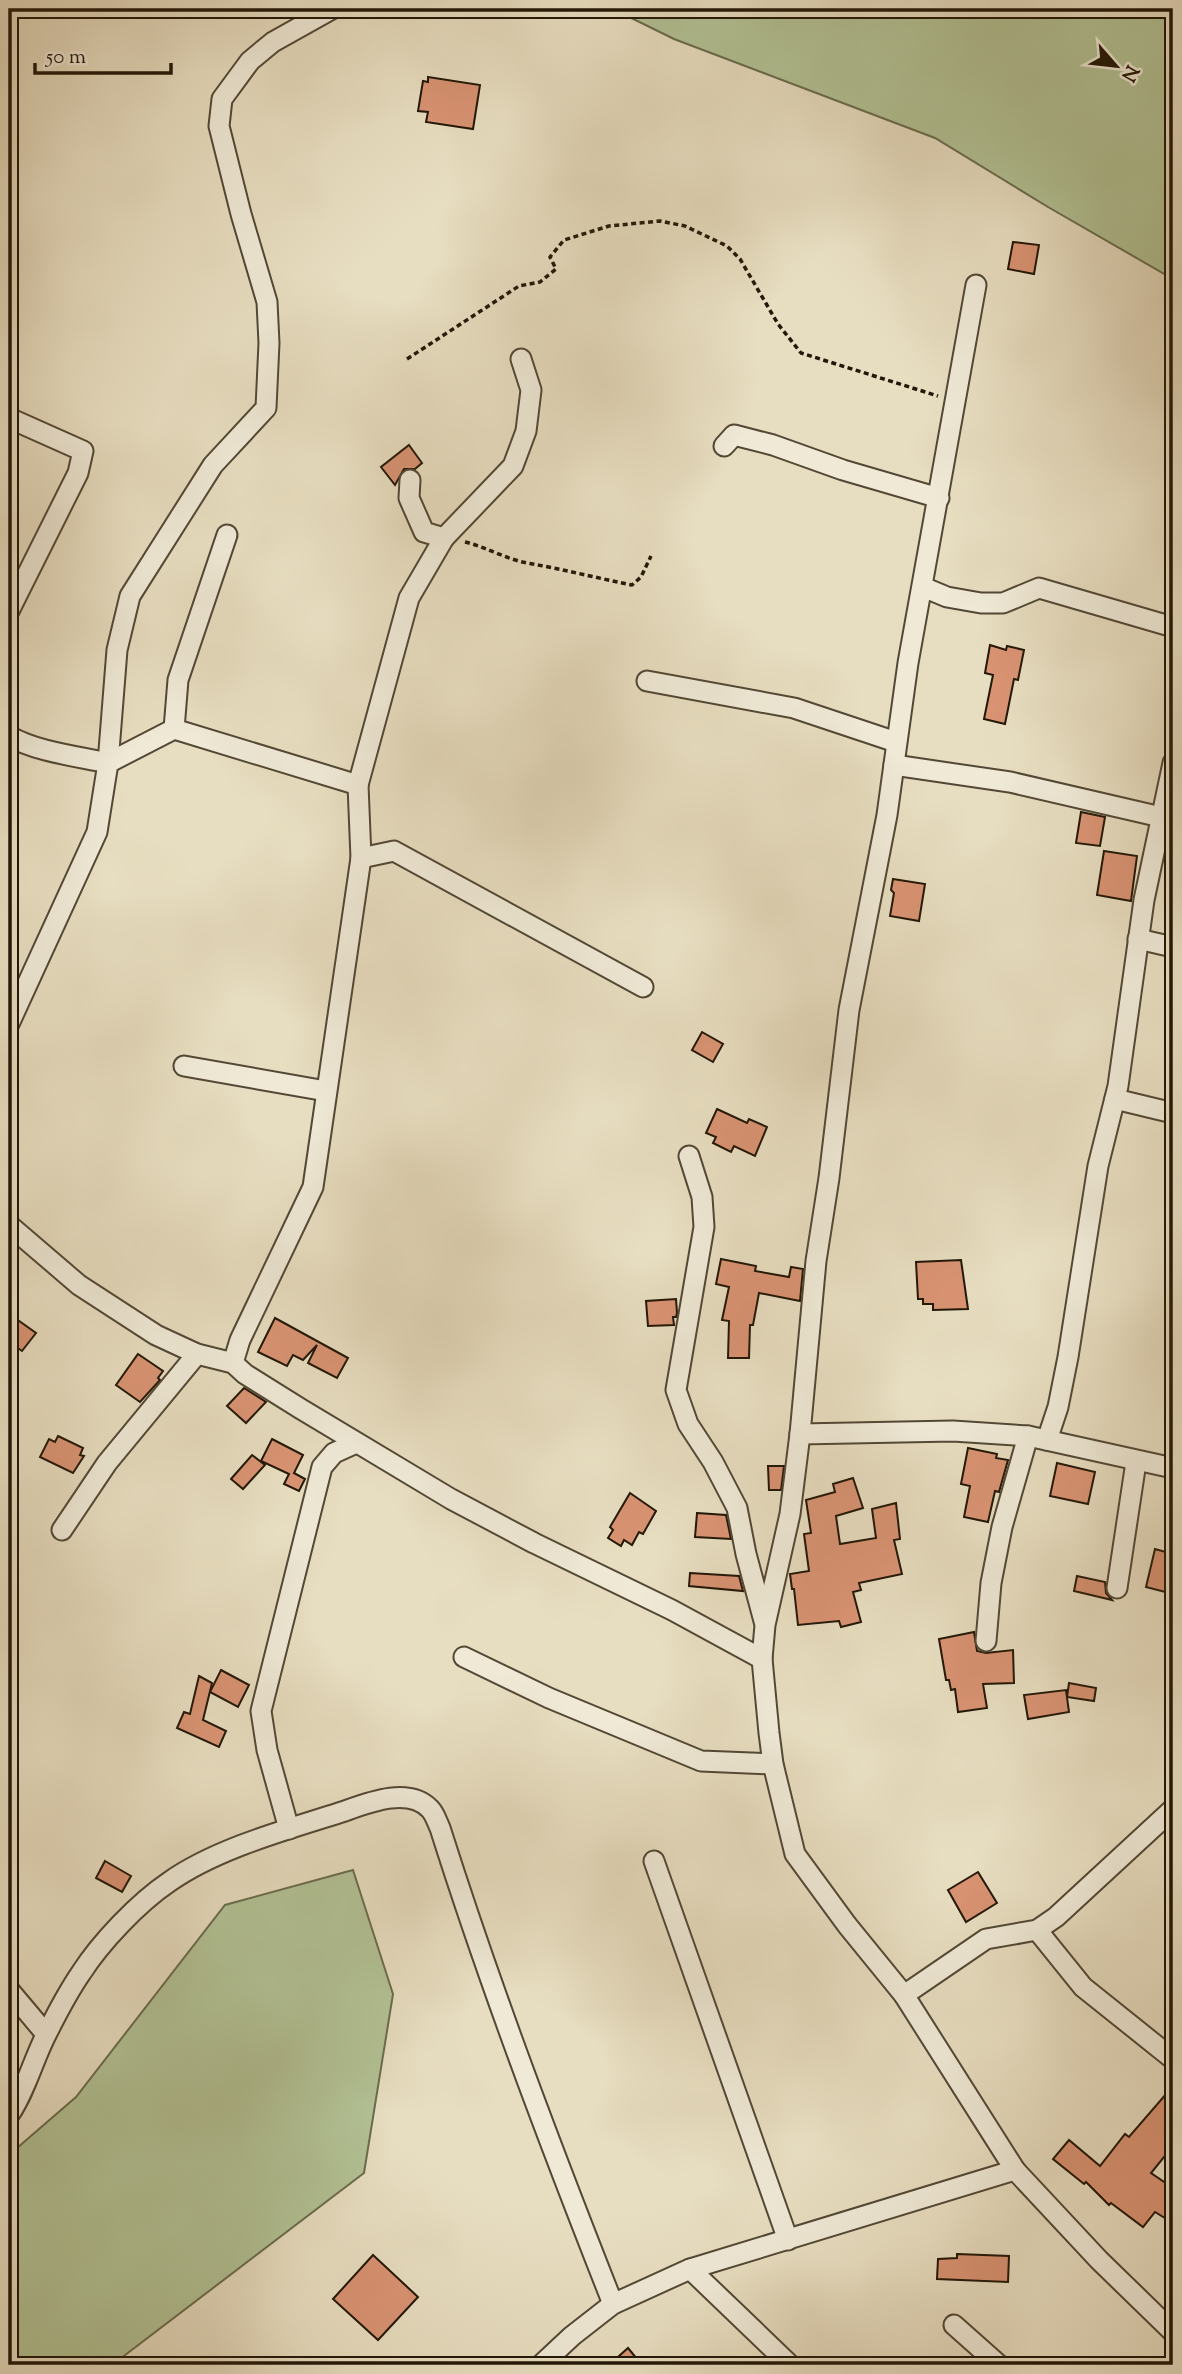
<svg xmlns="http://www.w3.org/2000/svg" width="1182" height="2374" viewBox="0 0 1182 2374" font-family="'Sorts Mill Goudy',serif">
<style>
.green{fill:#b2c295;stroke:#6a6c4e;stroke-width:2}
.building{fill:#d99373;stroke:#221707;stroke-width:2}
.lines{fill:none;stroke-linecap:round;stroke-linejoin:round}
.minor-casing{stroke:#534835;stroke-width:23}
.path{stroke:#221707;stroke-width:3.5;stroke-dasharray:5 3.5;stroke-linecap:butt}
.minor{stroke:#efe9d6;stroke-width:19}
</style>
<rect width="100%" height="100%" fill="#e7ddc0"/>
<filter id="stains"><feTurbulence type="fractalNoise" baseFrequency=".00286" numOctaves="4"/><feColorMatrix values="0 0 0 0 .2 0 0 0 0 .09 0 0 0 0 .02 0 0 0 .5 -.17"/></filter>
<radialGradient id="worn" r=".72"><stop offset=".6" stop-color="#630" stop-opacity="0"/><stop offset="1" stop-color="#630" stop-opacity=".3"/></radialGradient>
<g class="green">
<polygon points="613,9 1173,9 1173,279 1048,207 935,138 674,39"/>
<polygon points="353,1870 393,1994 364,2173 112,2365 9,2365 9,2155 76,2097 225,1905"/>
</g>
<g class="building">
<polygon points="428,77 480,85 473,129 426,122 428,112 418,111 423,81 428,82"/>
<polygon points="1013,242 1039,245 1034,274 1008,269"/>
<polygon points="409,445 422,463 415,469 404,469 395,485 381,467"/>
<polygon points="990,645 1006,650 1007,646 1024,650 1018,680 1014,679 1005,724 984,719 993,675 985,673"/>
<polygon points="1081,812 1105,817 1100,846 1076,843"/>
<polygon points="1104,851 1137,856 1131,901 1097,895"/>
<polygon points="893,879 925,884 919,921 890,916 894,893 891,890"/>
<polygon points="702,1032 723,1044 713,1062 692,1050"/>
<polygon points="717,1109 747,1123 749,1119 767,1127 755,1156 734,1146 731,1152 713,1143 716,1137 706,1133"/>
<polygon points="721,1259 756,1266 755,1271 789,1277 791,1267 803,1269 800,1301 759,1293 753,1325 750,1325 749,1358 728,1358 729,1321 722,1320 729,1287 716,1284"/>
<polygon points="961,1260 968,1309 933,1310 933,1304 923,1304 923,1299 918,1299 916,1262"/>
<polygon points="676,1299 677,1313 676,1317 673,1317 674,1325 648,1326 646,1301"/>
<polygon points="15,1318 36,1333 22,1351 9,1342 9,1326"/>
<polygon points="275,1318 348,1358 337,1378 308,1363 317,1345 303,1360 293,1355 287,1366 258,1352"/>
<polygon points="138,1354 163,1371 158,1378 160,1380 140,1402 116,1385"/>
<polygon points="244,1388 266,1402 246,1423 227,1406"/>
<polygon points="58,1436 83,1448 80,1455 84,1456 73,1473 40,1457 49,1439 55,1442"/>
<polygon points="272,1439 303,1455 294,1473 305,1479 299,1491 284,1484 289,1474 261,1461"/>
<polygon points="968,1448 997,1454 996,1458 1008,1460 999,1492 995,1491 988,1522 964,1517 970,1486 961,1484"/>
<polygon points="252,1455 265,1465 243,1489 231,1479"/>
<polygon points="1057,1463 1095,1472 1088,1504 1050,1496"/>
<polygon points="768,1466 784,1466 781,1490 769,1490"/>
<polygon points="853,1478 863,1508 836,1516 840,1544 876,1538 872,1509 896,1503 900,1539 894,1540 902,1574 859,1583 861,1590 853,1592 861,1622 841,1627 839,1621 798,1625 794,1589 792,1589 790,1574 809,1571 804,1534 811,1533 806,1500 835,1492 833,1484"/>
<polygon points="630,1493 656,1511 643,1534 639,1532 632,1545 624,1540 621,1546 608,1538 613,1530 610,1527"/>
<polygon points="697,1513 726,1515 731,1539 695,1537"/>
<polygon points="1155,1549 1173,1554 1173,1594 1146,1587"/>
<polygon points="690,1573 739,1576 743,1591 689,1586"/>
<polygon points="1077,1576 1105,1582 1106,1593 1112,1600 1074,1591"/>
<polygon points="974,1632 977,1651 986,1653 1013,1650 1014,1683 983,1684 987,1708 958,1712 955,1689 951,1690 949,1680 946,1680 939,1639"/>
<polygon points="221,1670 249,1685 238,1707 210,1692"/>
<polygon points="199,1676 212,1683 203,1720 226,1731 219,1747 177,1728 184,1712 190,1714"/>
<polygon points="1069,1683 1096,1688 1094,1701 1067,1697"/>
<polygon points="1066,1690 1069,1712 1028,1719 1024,1695"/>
<polygon points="105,1861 131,1876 122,1892 96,1878"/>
<polygon points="978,1872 997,1903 966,1922 948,1890"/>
<polygon points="1173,2086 1173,2146 1151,2173 1173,2188 1173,2223 1155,2212 1143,2227 1111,2203 1109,2205 1086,2182 1084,2184 1053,2159 1069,2140 1100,2166 1125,2134 1129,2137"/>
<polygon points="957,2254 1009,2256 1008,2282 937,2279 938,2259 957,2258"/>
<polygon points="373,2255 418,2297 378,2340 333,2299"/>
<polygon points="628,2348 642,2365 609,2365"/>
</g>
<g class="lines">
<defs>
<g id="minor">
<polyline points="976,285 908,663 887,815 849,1010 829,1178 816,1261 800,1434 790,1514 765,1625 762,1659 769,1733 773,1764 795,1854 847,1925 904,1995 1015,2170 1099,2260 1173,2332"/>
<polyline points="9,418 83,451 78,473 9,611"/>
<polyline points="724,446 734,435 773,445 843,470 939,498"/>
<polyline points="444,538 513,466 526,431 531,390 521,359"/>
<polyline points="923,587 947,597 981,603 1003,603 1039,588 1173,627"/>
<polyline points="647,681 794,708 896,742"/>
<polyline points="174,729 178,680 227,535"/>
<path d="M9 736C37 752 76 756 108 763L174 729 358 785"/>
<polyline points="894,765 1010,782 1161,817"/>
<polyline points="361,858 394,851 643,987"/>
<polyline points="1138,939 1173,947"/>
<polyline points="9,1024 97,832 108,763 117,650 130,596 213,465 266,408 269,343 267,302 241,214 219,126 222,99 250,61 273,42 332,9"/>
<polyline points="184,1066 326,1091"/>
<polyline points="1115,1099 1173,1113"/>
<polyline points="689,1156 702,1197 704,1227 676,1390 688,1424 713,1462 737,1508 746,1554 764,1621"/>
<polyline points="9,1225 79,1285 156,1335 197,1354 233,1363 245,1374 301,1409 451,1499 534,1543 672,1610 762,1659"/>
<polyline points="233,1363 240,1340 313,1187 361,858 358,785 409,598 444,538 424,532 409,498 410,480"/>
<polyline points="800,1434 953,1431 1028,1436 1173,1468"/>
<polyline points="1047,1440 1058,1407 1068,1357 1098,1166 1118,1086 1144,900 1173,763"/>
<polyline points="62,1530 107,1463 197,1354"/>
<polyline points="1117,1588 1136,1462"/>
<polyline points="986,1641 991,1583 1002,1527 1028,1436"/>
<polyline points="464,1657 549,1698 701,1761 773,1764"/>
<polyline points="289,1829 267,1750 261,1711 322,1467 334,1453 356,1443"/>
<polyline points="654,1861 788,2240"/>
<polyline points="1037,1930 1083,1987 1173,2059"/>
<polyline points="9,1990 46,2034"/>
<polyline points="904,1995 986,1939 1037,1930 1056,1917 1173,1809"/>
<path d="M9 2115C26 2090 33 2060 47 2033 57 2013 68 1992 81 1973 101 1942 138 1903 169 1882 217 1848 289 1829 345 1811 370 1802 409 1787 430 1809 435 1814 437 1822 440 1828 491 1989 551 2147 613 2304"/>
<polyline points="690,2269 790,2365"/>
<polyline points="954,2325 999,2365"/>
<polyline points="541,2365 572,2336 613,2304 690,2269 1015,2170"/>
</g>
</defs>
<use href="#minor" class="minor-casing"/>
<g class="path">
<polyline points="407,359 519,286 540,282 556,269 550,257 564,240 609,226 660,221 685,226 727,246 740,259 778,324 801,353 938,396"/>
<path d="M465 542C486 547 506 559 527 563 562 569 597 578 632 585L641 577 651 556"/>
</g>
<use href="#minor" class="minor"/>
</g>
<rect width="1182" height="2374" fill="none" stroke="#e7ddc0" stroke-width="35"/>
<rect x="10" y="10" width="1161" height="2353" fill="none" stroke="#221707" stroke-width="3.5"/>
<rect x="18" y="18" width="1147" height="2339" fill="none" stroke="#221707" stroke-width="2"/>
<g transform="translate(1116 66) rotate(118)" stroke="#efe9d6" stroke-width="5" paint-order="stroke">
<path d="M0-5L12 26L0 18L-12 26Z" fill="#221707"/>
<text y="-10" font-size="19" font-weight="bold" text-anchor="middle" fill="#221707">N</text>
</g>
<path d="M35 63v10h136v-10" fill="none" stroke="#221707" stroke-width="3.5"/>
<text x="46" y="63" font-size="21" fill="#221707" stroke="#efe9d6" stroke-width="5" paint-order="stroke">50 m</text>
<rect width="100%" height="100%" filter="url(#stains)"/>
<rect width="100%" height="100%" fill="url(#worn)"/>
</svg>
